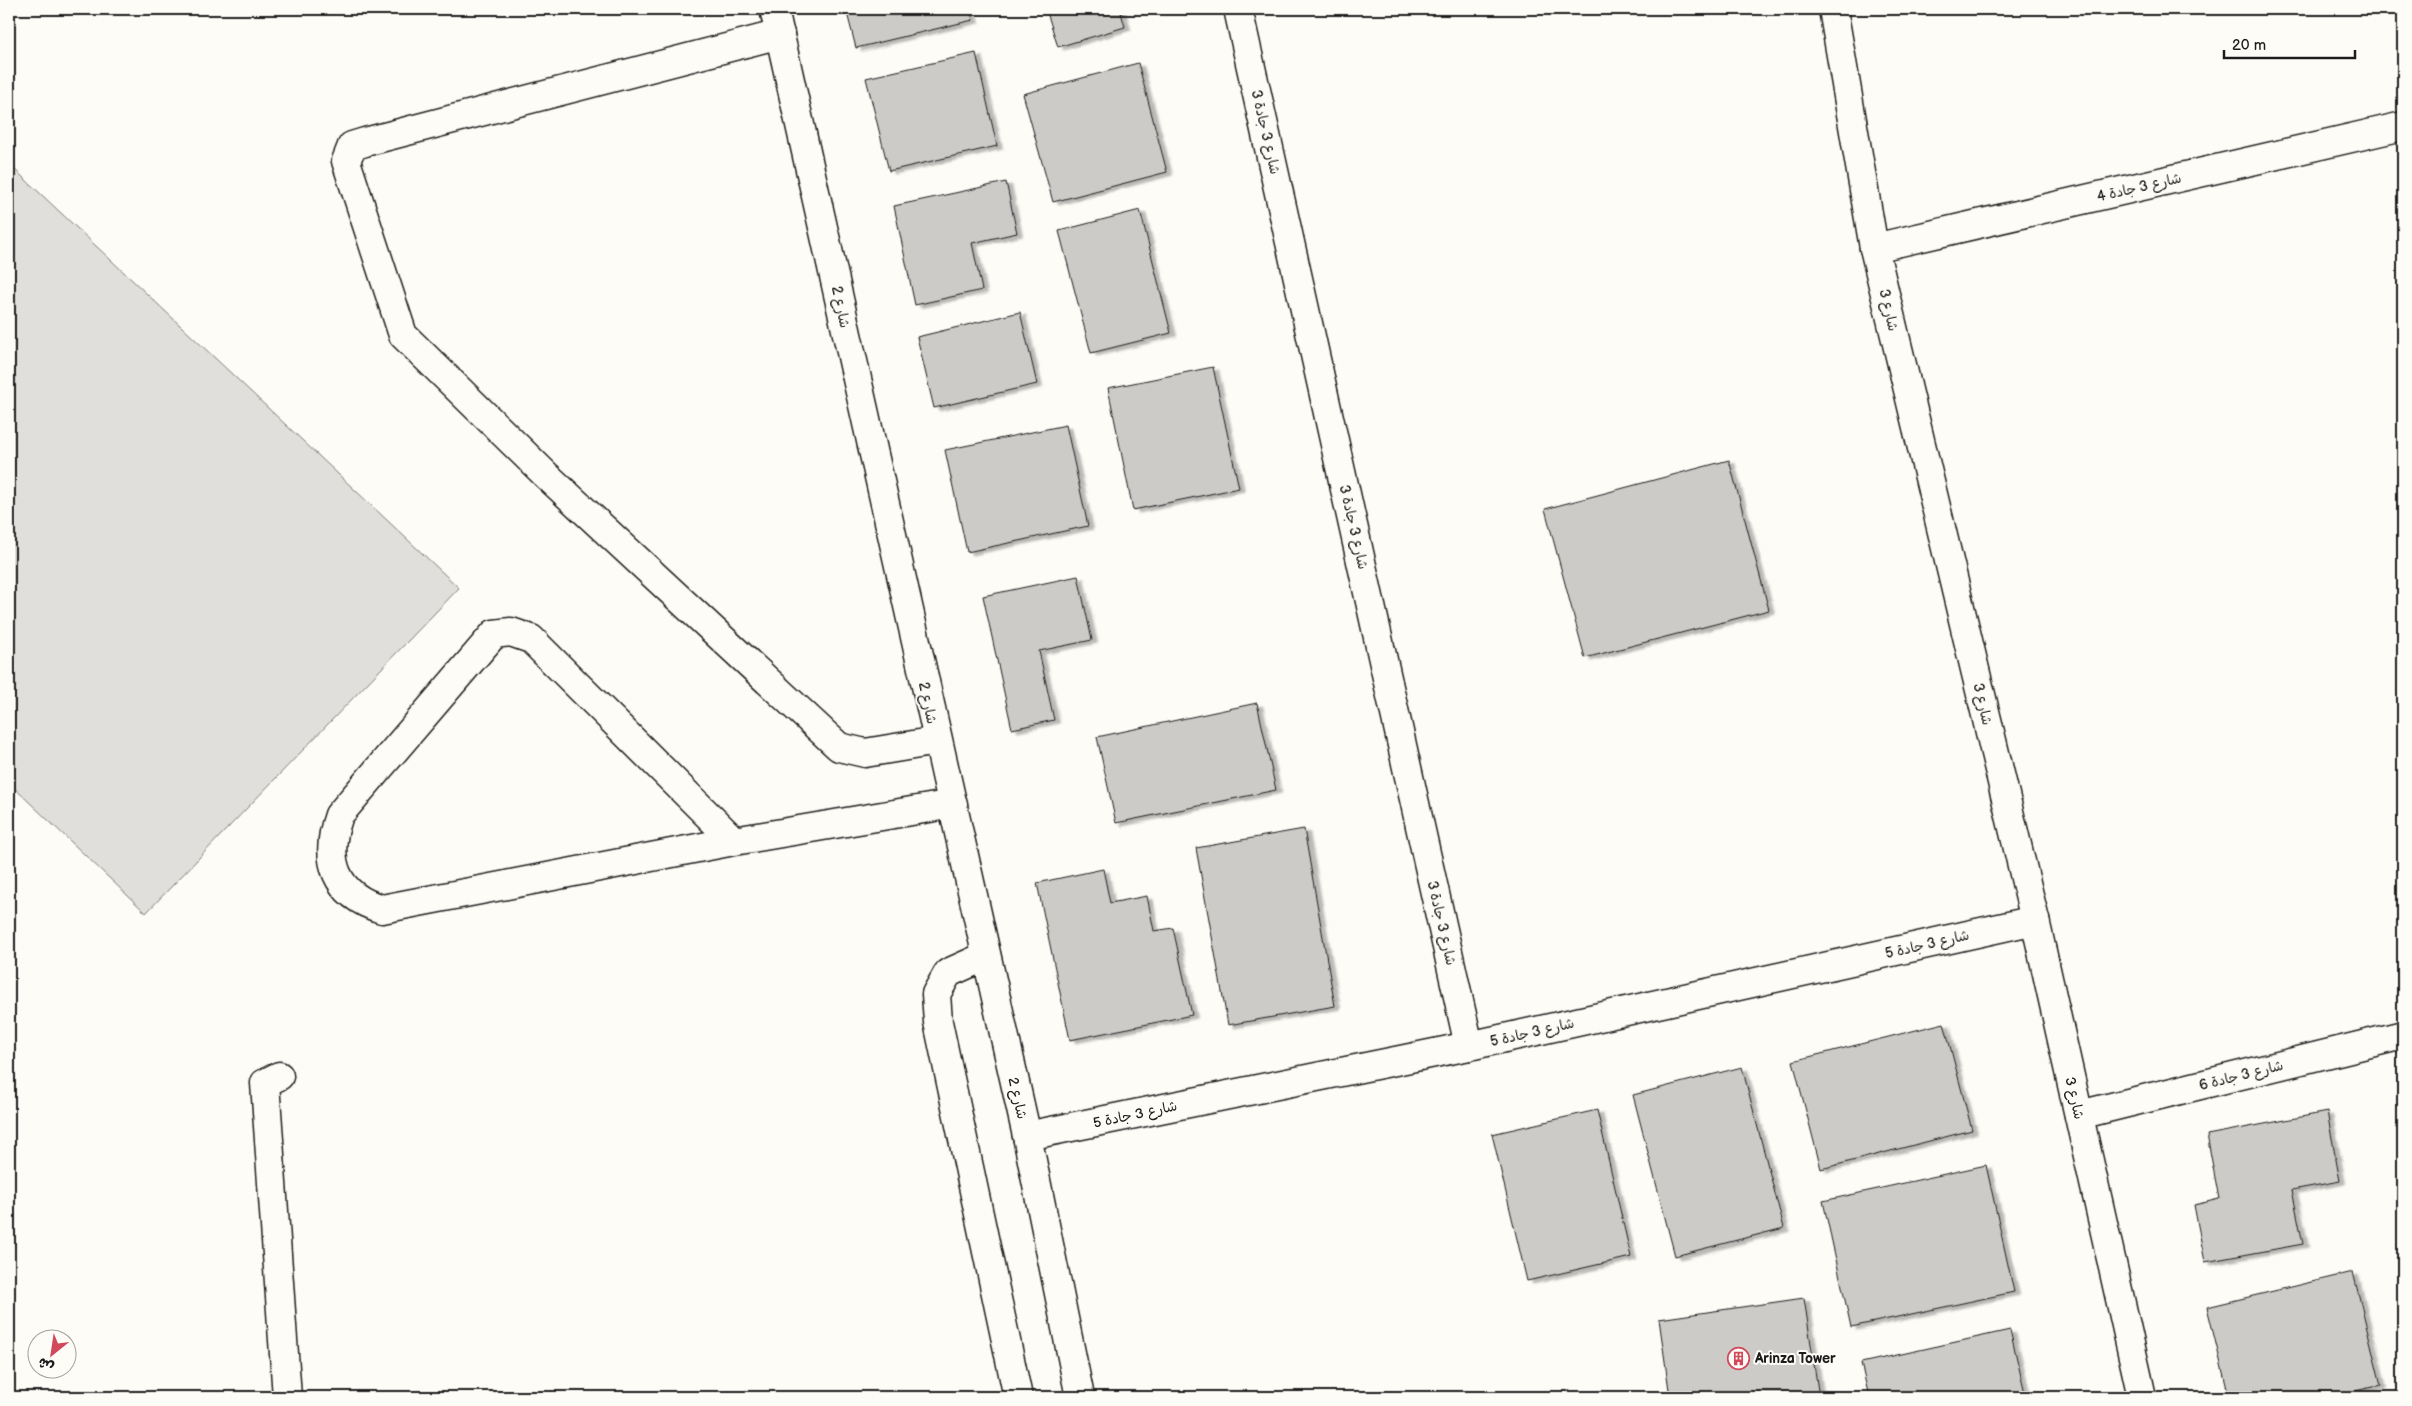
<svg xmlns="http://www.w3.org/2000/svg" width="2412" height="1406" viewBox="0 0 2412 1406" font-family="'Balsamiq Sans','Playpen Sans Arabic',sans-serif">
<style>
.green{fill:#e0dfdb;stroke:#7e7e7c}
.building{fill:#cccbc8;stroke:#1c1c1c;filter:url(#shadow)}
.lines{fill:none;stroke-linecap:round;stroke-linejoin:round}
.minor-casing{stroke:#1c1c1c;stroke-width:31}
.minor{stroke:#fdfcf7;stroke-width:28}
.labels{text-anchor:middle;stroke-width:4;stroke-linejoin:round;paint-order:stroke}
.street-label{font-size:14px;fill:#1c1c1c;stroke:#fdfcf7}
.poi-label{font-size:14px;font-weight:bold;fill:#1c1c1c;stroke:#fdfcf7;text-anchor:start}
</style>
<defs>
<filter id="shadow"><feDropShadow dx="5.5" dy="3" stdDeviation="1" flood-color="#0004"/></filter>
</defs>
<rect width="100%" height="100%" fill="#fdfcf7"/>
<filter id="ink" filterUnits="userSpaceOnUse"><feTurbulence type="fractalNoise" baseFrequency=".02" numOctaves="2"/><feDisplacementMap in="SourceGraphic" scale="10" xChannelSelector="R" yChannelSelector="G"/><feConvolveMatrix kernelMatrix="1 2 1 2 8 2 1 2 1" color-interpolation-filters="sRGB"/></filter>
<g filter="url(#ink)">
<polygon class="green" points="9,164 459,588 146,913 9,783"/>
<g class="building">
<polygon points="846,9 970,9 973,20 856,48"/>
<polygon points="1046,9 1120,9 1125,27 1058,47"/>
<polygon points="976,53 997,146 889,171 866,78"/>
<polygon points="1138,63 1167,172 1053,202 1023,94"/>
<polygon points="1006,182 1017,233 972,243 982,290 915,305 894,206"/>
<polygon points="1140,210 1171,333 1091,353 1059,231"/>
<polygon points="1020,312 1037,384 934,408 917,337"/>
<polygon points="1213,367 1239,488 1133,510 1108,388"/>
<polygon points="1066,425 1088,526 967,552 945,450"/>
<polygon points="1729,460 1769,610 1585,658 1545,509"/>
<polygon points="1078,576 1092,640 1039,651 1054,720 1012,729 983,596"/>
<polygon points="1257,703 1276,790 1116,823 1097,737"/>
<polygon points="1304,829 1335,1006 1228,1025 1196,848"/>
<polygon points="1103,869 1110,903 1147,896 1154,931 1173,928 1192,1015 1070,1040 1037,883"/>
<polygon points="1944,1023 1972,1130 1821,1169 1793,1061"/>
<polygon points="1742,1067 1784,1228 1675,1256 1633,1095"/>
<polygon points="1597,1110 1631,1257 1527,1281 1492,1134"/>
<polygon points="2327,1112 2340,1181 2292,1190 2303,1244 2205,1262 2194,1205 2219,1199 2207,1135"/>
<polygon points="1986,1165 2014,1292 1851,1327 1823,1201"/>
<polygon points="2353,1272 2381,1385 2329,1397 2229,1397 2207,1307"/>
<polygon points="1804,1298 1819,1397 1670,1397 1659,1319"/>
<polygon points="2010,1330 2026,1397 1869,1397 1861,1363"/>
</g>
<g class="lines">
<defs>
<g id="minor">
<polyline points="774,9 1027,1136 1080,1397"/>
<polyline points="1238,9 1469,1046"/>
<polyline points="1833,9 1874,248 2035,920 2142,1397"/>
<polyline points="780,34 365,142 352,146 346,161 403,335 546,475 839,747 865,753 937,741"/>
<polyline points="1874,248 2403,126"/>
<path d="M734 841 531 639 511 632 494 634 339 815C323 860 335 895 382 909L734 841 953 804"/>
<polyline points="986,956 948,973 936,994 938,1022 1018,1397"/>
<polyline points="279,1076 265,1083 287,1397"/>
<polyline points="2079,1115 2403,1035"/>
<polyline points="1027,1136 1469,1046 2035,920"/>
</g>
</defs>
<use href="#minor" class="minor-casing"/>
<use href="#minor" class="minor"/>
</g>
</g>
<defs>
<symbol id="building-ring" viewBox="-11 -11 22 22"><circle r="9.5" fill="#fdfcf7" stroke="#d1495b" stroke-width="1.5"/><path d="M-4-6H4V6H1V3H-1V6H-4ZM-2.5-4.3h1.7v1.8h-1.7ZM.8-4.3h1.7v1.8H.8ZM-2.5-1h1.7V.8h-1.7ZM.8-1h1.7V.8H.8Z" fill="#d1495b"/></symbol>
</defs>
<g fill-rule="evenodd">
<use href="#building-ring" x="1726" y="1346" width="25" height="25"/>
</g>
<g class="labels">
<g class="street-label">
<text transform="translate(1266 132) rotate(77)" y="5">شارع 3 جادة 3</text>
<text transform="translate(2139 187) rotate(-13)" y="5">شارع 3 جادة 4</text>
<text transform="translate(841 307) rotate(78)" y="5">شارع 2</text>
<text transform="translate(1889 310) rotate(77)" y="5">شارع 3</text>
<text transform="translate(1354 527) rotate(77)" y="5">شارع 3 جادة 3</text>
<text transform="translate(928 703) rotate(78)" y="5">شارع 2</text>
<text transform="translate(1983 704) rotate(77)" y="5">شارع 3</text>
<text transform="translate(1442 923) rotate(77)" y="5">شارع 3 جادة 3</text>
<text transform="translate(1927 944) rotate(-13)" y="5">شارع 3 جادة 5</text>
<text transform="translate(1532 1032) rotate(-13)" y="5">شارع 3 جادة 5</text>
<text transform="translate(2241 1075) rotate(-14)" y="5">شارع 3 جادة 6</text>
<text transform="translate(1018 1098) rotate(77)" y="5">شارع 2</text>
<text transform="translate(2075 1098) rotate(77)" y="5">شارع 3</text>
<text transform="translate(1135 1114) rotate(-12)" y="5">شارع 3 جادة 5</text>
</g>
<g class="poi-label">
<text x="1755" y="1363">Arinza Tower</text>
</g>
</g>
<rect width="2412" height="1406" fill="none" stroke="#fdfcf7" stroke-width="30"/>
<rect x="15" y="15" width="2382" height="1376" fill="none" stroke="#1c1c1c" stroke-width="2" filter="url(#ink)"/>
<g transform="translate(52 1354) rotate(210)"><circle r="24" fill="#fdfcf7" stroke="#a3a29f"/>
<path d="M0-4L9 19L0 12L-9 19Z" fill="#d1495b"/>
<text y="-8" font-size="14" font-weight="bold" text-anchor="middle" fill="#1c1c1c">ش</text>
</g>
<path d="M2224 50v8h131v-8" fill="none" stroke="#1c1c1c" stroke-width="2.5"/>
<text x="2232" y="50" font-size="15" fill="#1c1c1c" stroke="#fdfcf7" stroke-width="4" paint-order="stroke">20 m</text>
</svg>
